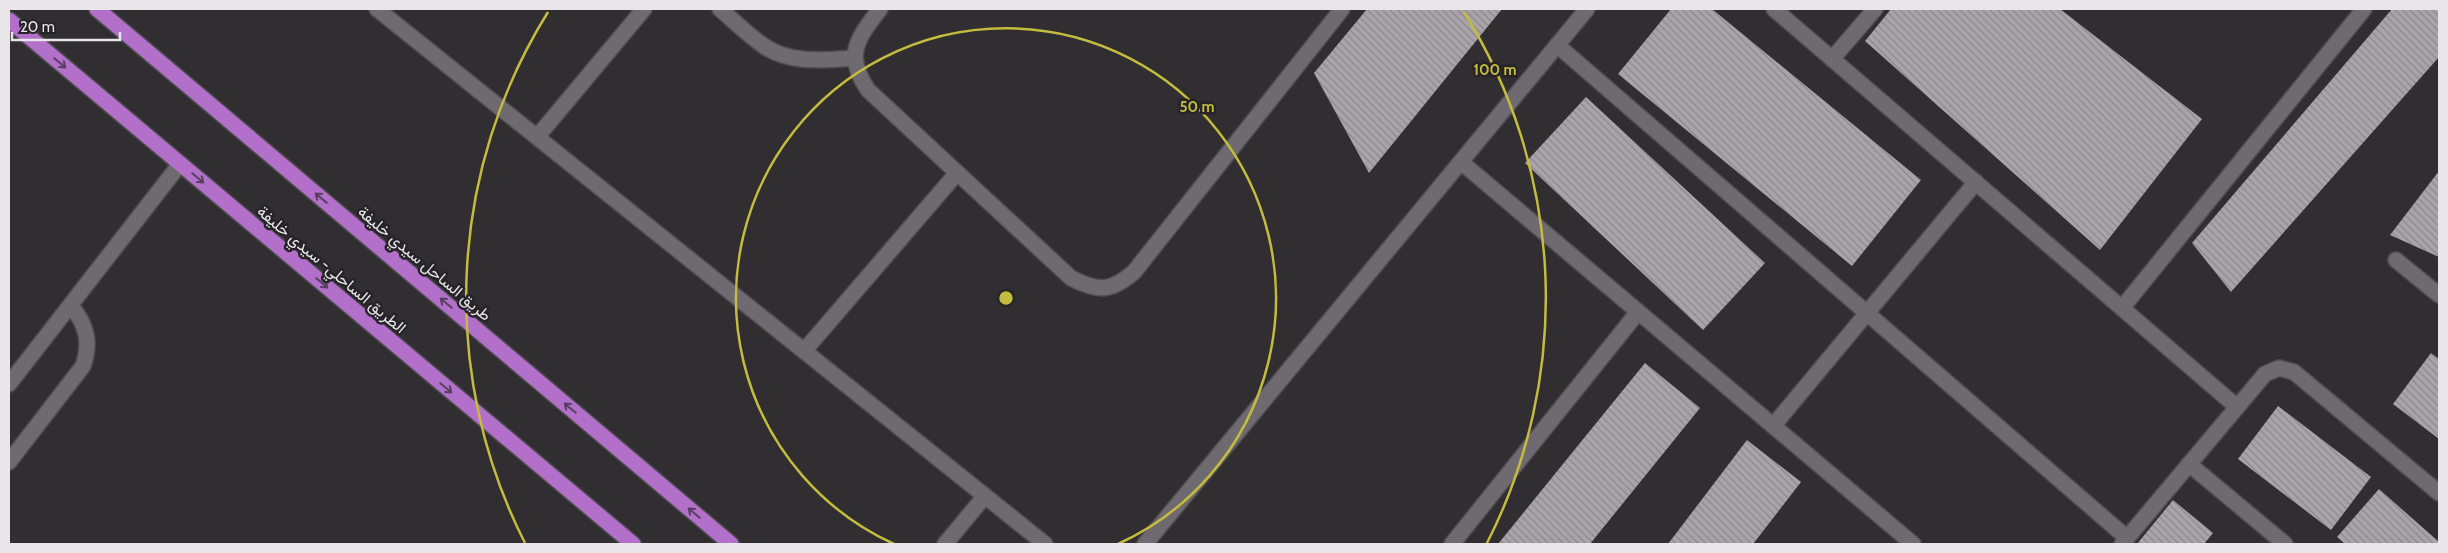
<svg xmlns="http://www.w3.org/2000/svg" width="2448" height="553" viewBox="0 0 2448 553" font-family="Cabin,Vazirmatn,sans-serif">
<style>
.building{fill:url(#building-back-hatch)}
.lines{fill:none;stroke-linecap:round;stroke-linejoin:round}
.service-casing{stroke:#4e4c4f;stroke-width:18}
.minor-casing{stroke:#4e4c4f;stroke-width:18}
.trunk-casing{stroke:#4e4c4f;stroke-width:18}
.service{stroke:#6e6a6f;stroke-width:15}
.minor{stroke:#6e6a6f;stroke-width:15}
.trunk{stroke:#b270cb;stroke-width:15}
.oneway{stroke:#573f61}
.ring{fill:none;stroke:#c4bc3e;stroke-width:2.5}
.labels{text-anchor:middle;stroke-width:5;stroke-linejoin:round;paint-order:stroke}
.street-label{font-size:16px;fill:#e8e6e8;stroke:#262428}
.centre{fill:#c4bc3e;stroke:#262428;stroke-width:2.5}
.ring-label{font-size:15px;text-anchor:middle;font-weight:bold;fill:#c4bc3e;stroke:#262428;stroke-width:5;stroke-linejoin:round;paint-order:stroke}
</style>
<defs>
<pattern id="building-back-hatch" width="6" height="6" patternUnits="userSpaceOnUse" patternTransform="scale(1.25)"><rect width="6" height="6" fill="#a8a4a9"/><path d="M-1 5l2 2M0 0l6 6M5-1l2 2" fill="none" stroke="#8b888b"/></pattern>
</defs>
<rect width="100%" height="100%" fill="#302e31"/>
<g class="building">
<polygon points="1367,9 1502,9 1369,173 1314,73"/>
<polygon points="1671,9 1712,9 1921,180 1852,266 1618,74"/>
<polygon points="1891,9 2060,9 2202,119 2100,250 1865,41"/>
<polygon points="2392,9 2439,9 2439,57 2231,292 2192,243"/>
<polygon points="1586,97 1765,263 1703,330 1525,163"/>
<polygon points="2439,171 2439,257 2390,235"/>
<polygon points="2431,353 2439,359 2439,439 2393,404"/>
<polygon points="1645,363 1700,408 1590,544 1498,544"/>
<polygon points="2278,406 2371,477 2331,530 2238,459"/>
<polygon points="1747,440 1801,482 1753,544 1668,544"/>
<polygon points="2379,489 2439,542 2439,544 2345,544 2337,537"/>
<polygon points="2173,500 2213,533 2204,544 2137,544"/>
</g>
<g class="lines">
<defs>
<g id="service">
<path d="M720 9C734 21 748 35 764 46 789 64 825 60 854 58"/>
<polyline points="9,384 180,164"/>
<path d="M9 462 83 366C91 343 87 325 71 306"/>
</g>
<g id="minor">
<polyline points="377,9 1045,544"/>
<path d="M880 9C857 39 844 55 868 90L1071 278C1098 292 1111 292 1134 272L1342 9"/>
<polyline points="1774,9 2237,407"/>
<polyline points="1557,45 2127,538"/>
<polyline points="1832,59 1875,9"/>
<polyline points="537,137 644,9"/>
<polyline points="1461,162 1913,544"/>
<polyline points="2396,260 2439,295"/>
<polyline points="2122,308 2364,9"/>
<polyline points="804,351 957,173"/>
<polyline points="1773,426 1976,182"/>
<polyline points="2189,464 2285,544"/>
<polyline points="945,544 985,496"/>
<polyline points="1145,544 1587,9"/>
<polyline points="1452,544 1638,312"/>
<polyline points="2122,544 2265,374 2279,368 2294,372 2439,493"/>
</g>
<g id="trunk">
<polyline points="97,9 731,544"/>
<polyline points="9,20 633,544"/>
</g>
</defs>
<use href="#service" class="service-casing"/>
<use href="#minor" class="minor-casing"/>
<use href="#trunk" class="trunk-casing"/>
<use href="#service" class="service"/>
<use href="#minor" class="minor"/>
<use href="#trunk" class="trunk"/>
</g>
<defs><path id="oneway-shaft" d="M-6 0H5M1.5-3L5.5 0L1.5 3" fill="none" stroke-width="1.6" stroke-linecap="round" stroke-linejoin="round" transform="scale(1.25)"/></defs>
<g class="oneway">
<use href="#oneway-shaft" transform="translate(60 63) rotate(40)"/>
<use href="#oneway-shaft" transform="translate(198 178) rotate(40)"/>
<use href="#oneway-shaft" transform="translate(321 198) rotate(-140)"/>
<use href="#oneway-shaft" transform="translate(322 283) rotate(40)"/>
<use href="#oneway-shaft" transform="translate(446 303) rotate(-140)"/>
<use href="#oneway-shaft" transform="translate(446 388) rotate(40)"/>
<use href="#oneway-shaft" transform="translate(570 408) rotate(-140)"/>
<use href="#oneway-shaft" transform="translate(694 513) rotate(-140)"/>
</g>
<g class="ring">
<path d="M894 544A270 270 0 1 1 1118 544"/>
<path d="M525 543A540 540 0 0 1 548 12M1464 12A540 540 0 0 1 1487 543"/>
</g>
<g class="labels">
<g class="street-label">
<text transform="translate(425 263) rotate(40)" y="6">طريق الساحل سيدي خليفة</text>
<text transform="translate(332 269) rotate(40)" y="6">الطريق الساحلي- سيدي خليفة</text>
</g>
</g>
<circle cx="1006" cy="298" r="8" class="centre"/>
<g class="ring-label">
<text x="1495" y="75">100 m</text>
<text x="1197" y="112">50 m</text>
</g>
<rect width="2448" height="553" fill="none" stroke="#e8e6e8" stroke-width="20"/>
<path d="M12 32v8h108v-8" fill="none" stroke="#e8e6e8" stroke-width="2.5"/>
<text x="20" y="32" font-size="15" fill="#e8e6e8" stroke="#262428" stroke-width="4" paint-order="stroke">20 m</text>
</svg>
